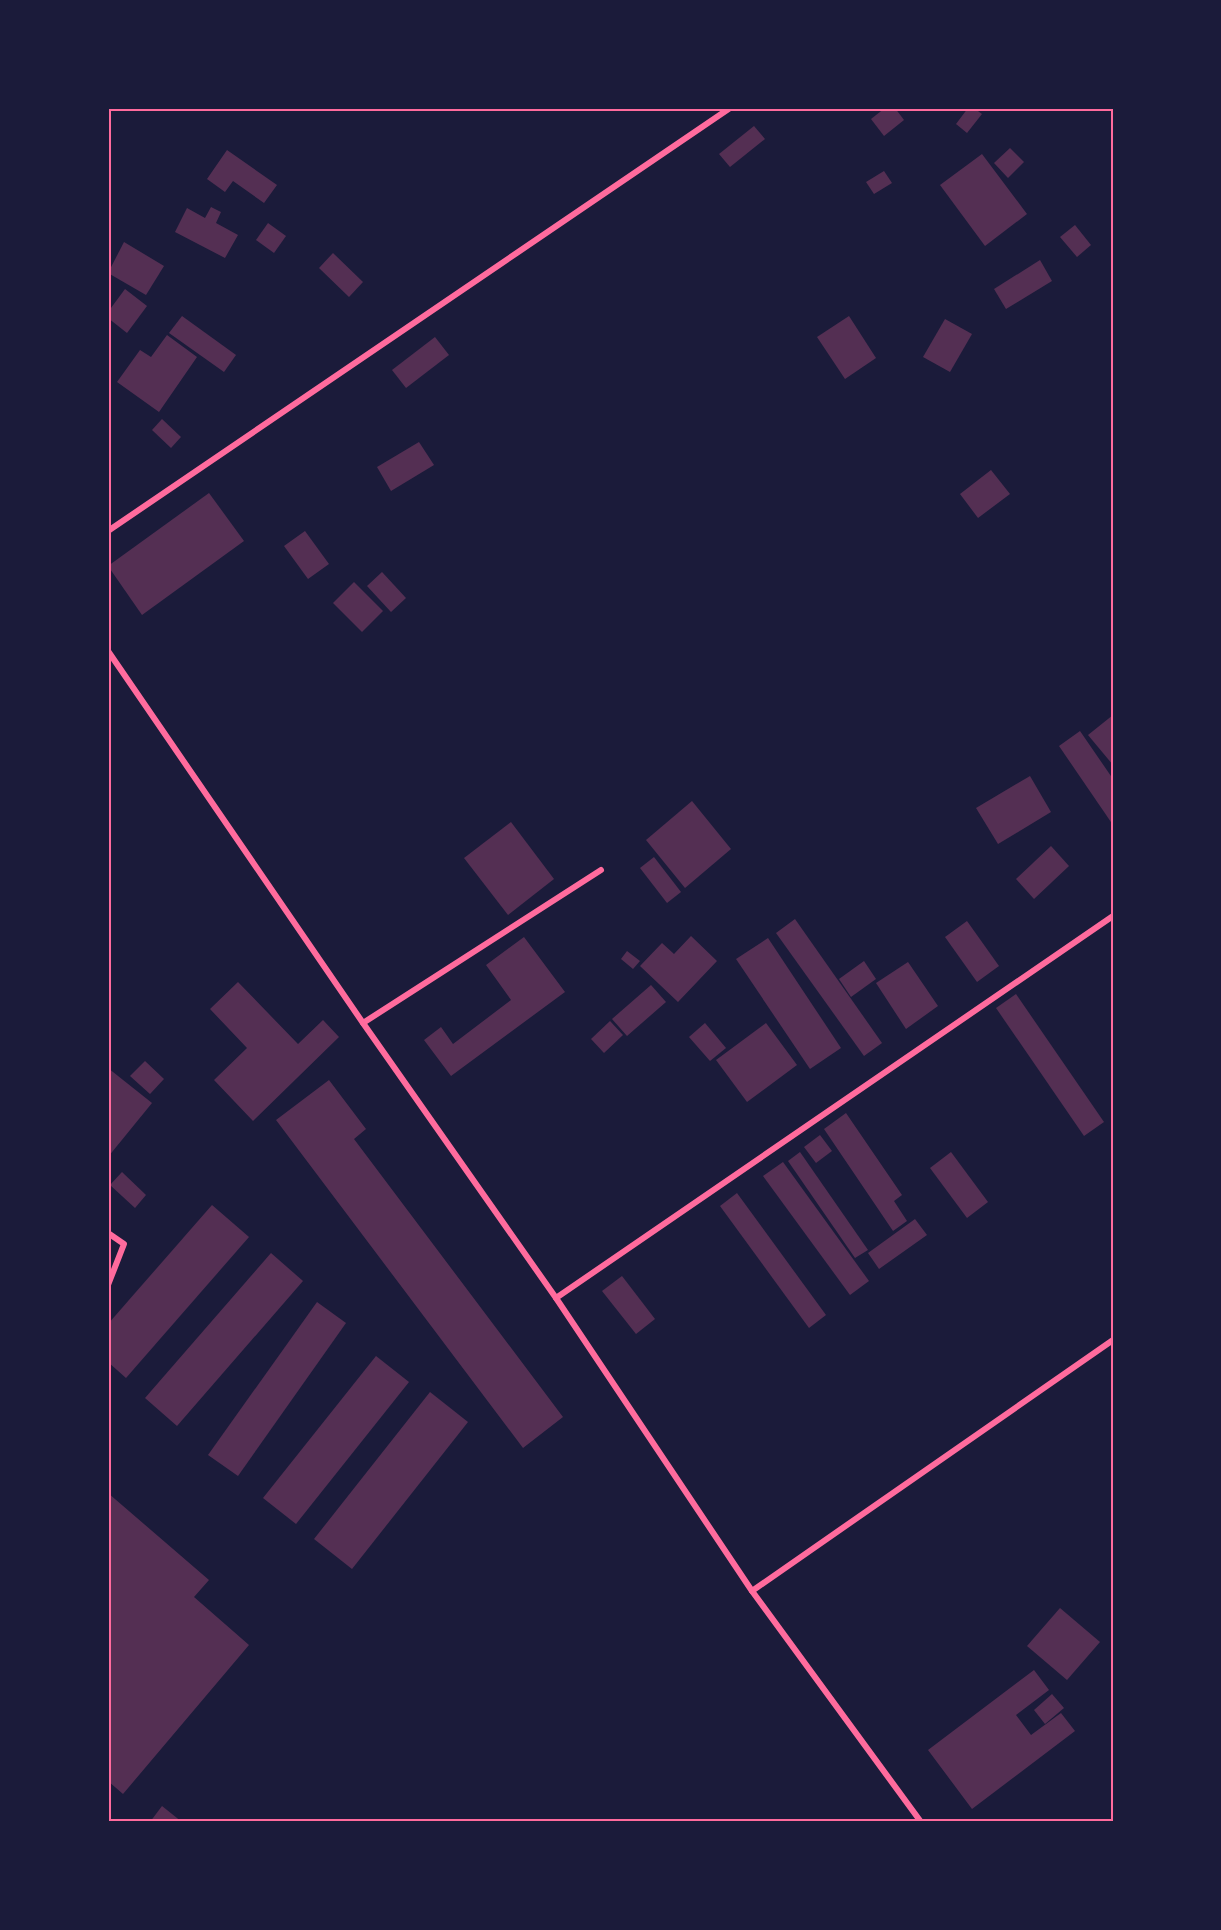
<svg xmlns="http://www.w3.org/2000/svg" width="1221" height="1930" viewBox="0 0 1221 1930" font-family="'DejaVu Sans',sans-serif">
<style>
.building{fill:#542f53}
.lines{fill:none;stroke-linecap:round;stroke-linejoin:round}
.minor{stroke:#ff6b9d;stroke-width:6}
.neatline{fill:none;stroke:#ff6b9d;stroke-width:2}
</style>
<rect width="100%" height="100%" fill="#1b1b3a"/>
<g class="building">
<polygon points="885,108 895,108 904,120 884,136 871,119"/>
<polygon points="968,108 974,108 982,114 967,133 956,124"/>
<polygon points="754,126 765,139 730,167 719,154"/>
<polygon points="1010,148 1024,162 1008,178 994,163"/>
<polygon points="227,150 277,185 264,203 233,181 225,192 207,179"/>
<polygon points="982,154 1027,214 985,246 940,185"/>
<polygon points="884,171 892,183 874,194 866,182"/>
<polygon points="211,207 221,212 216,223 238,235 225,258 175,232 187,208 205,218"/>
<polygon points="268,223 286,236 274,253 256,240"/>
<polygon points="1075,225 1091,245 1077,257 1060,237"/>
<polygon points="124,242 164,266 146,295 108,273"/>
<polygon points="333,253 363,282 349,297 319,268"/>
<polygon points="1040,260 1052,281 1006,309 994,289"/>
<polygon points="125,289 147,306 127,333 108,318 108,312"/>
<polygon points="182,316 236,355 224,372 169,333"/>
<polygon points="849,316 876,358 845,379 817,337"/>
<polygon points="945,319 972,334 950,372 923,357"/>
<polygon points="167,335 197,357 159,412 117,382 140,350 151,357"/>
<polygon points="435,337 449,355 406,388 392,370"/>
<polygon points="162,419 181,437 171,448 152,430"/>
<polygon points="419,442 434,465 391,491 377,467"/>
<polygon points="991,470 1010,494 978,518 960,494"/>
<polygon points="209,493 244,541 142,615 108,566"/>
<polygon points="305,531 329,564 308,579 284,546"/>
<polygon points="382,572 406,598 391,612 367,586"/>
<polygon points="354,582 383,611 362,632 333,603"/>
<polygon points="1113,715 1113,765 1088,735"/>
<polygon points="1080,731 1113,779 1113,825 1059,746"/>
<polygon points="1030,776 1051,812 998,844 976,808"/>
<polygon points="692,801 731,849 685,888 646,840"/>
<polygon points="511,822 554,879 508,915 464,858"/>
<polygon points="1051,846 1069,866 1034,899 1016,879"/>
<polygon points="654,857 681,892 667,903 640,868"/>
<polygon points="795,919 882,1043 864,1056 776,933"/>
<polygon points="967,921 999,966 977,982 945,937"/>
<polygon points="691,936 717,961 678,1002 640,966 662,943 674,954"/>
<polygon points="524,937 565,992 451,1076 424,1040 441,1027 453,1044 511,1000 486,965"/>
<polygon points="768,938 841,1048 810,1069 736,959"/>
<polygon points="627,951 640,961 633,969 621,959"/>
<polygon points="864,961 876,979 851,997 839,979"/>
<polygon points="908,962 938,1006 906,1029 876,983"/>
<polygon points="238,982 298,1044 323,1020 339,1037 253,1121 214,1080 247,1048 210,1009"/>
<polygon points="651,985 666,1002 627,1036 612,1019"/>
<polygon points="1016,994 1104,1122 1084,1136 996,1008"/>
<polygon points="610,1021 623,1035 604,1053 591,1039"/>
<polygon points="705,1023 726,1048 710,1061 689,1037"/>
<polygon points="766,1023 797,1065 747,1102 716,1060"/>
<polygon points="145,1061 164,1079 150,1094 130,1076"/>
<polygon points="108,1068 152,1103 108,1157"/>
<polygon points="329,1080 366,1129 354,1139 563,1417 523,1448 276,1120"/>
<polygon points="846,1113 902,1195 894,1201 907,1221 893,1231 824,1129"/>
<polygon points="820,1135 832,1151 816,1163 804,1147"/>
<polygon points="800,1152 868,1250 855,1258 788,1161"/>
<polygon points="951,1152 988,1202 967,1218 930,1168"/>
<polygon points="783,1162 869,1281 850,1295 763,1176"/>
<polygon points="122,1172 146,1195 135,1208 110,1185"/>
<polygon points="737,1193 826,1315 809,1328 720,1206"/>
<polygon points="212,1205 249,1237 126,1378 108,1362 108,1324"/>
<polygon points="915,1219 927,1235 879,1269 868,1253"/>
<polygon points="271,1253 303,1281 177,1426 145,1398"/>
<polygon points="622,1276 655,1319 636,1334 602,1291"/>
<polygon points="317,1302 346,1323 238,1476 208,1455"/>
<polygon points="376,1356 409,1382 296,1524 263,1498"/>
<polygon points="430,1392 468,1422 352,1569 314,1539"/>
<polygon points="108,1493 209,1580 194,1597 249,1645 123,1794 108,1781"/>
<polygon points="1060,1608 1100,1642 1067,1680 1027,1646"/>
<polygon points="1034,1670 1049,1690 1016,1715 1031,1735 1061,1713 1075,1731 972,1809 928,1750"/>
<polygon points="1052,1694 1064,1708 1045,1724 1034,1710"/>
<polygon points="162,1806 182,1822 150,1822"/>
</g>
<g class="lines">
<g class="minor">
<polyline points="108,531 730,108"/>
<polyline points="108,651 363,1023 556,1298 752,1591 921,1822"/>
<polyline points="363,1023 601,870"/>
<polyline points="108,1233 124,1244 108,1285"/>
<polyline points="556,1298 1113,916"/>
<polyline points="752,1591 1113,1340"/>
</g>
</g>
<rect width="1221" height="1930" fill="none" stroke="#1b1b3a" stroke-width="219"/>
<rect x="110" y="110" width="1002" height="1710" class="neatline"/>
</svg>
